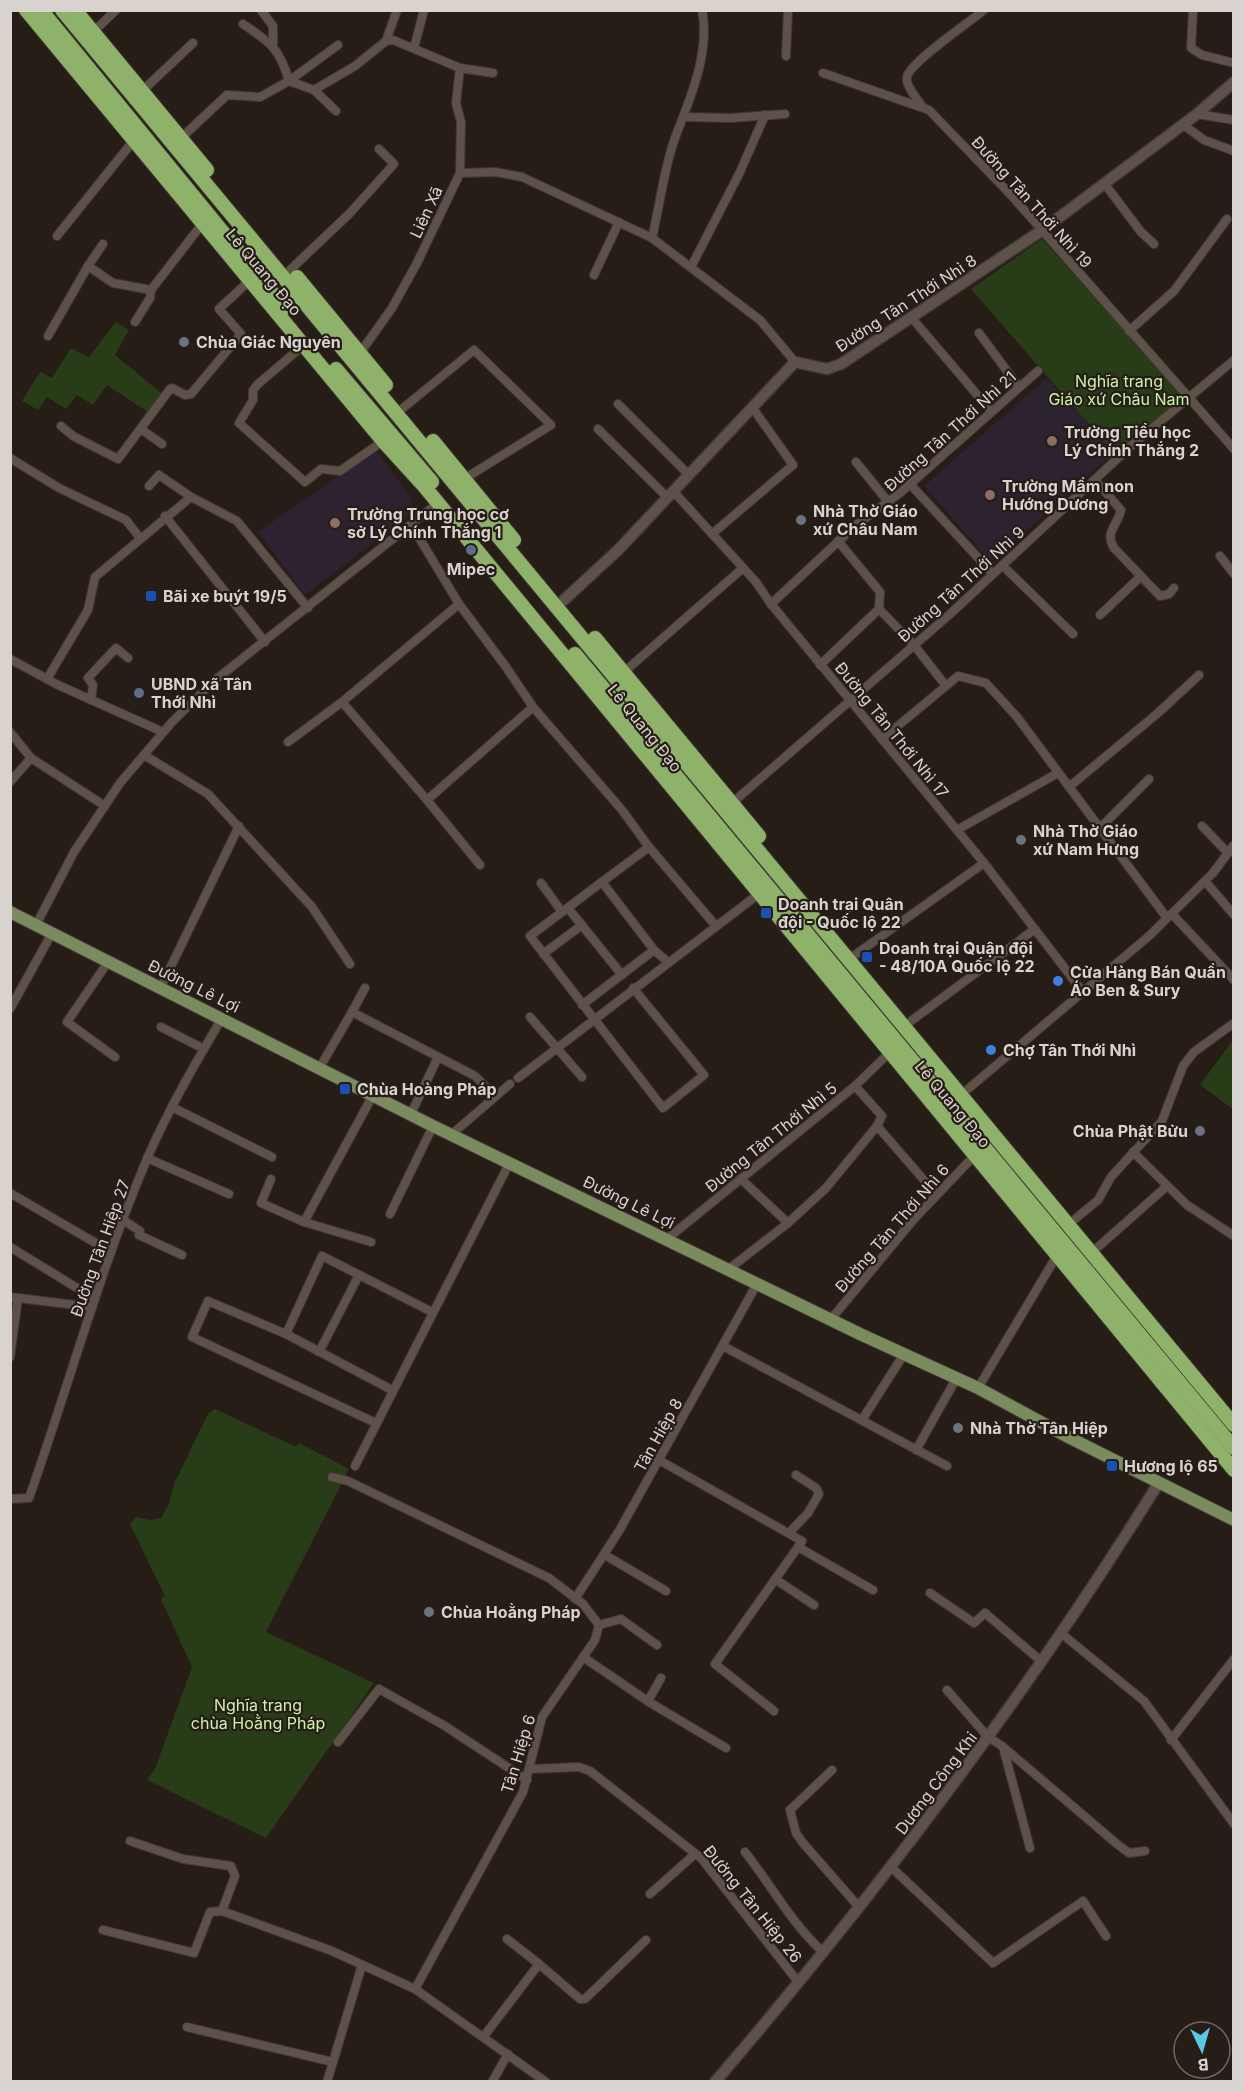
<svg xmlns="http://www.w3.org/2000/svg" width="1244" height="2092" viewBox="0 0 1244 2092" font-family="Inter,sans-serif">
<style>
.education{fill:#2d2230}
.green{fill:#283d17}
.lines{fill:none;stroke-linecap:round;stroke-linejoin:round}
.street-casing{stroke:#3f3835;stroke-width:10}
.secondary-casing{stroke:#3f3835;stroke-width:13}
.primary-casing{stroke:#3f3835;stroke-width:14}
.highway-casing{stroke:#3f3835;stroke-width:16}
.street{stroke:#5d514a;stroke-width:8}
.secondary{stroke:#5d514a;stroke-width:10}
.primary{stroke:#7a8b5d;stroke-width:12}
.highway{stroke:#8eb26a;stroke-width:14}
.worship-dot{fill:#6b7280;stroke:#271d17;stroke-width:2}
.education-dot{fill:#8d6e63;stroke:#271d17;stroke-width:2}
.service-dot{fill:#5c6f8a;stroke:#271d17;stroke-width:2}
.transit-dot{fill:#1a4fb4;stroke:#271d17;stroke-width:2}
.shop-dot{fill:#3f7fe0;stroke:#271d17;stroke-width:2}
.labels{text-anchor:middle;stroke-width:4.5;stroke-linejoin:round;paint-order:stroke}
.street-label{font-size:16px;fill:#d9d3cf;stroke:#271d17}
.poi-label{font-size:16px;font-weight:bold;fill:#d9d3cf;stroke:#271d17;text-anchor:start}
.park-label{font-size:16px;fill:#caf4aa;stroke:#271d17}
</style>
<rect width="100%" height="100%" fill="#271d17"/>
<g class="education">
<polygon points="1047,378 1114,453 991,562 924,486"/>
<polygon points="376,450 411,498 411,514 305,595 258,532"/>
</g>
<g class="green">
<polygon points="1042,239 1185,396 1114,453 971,289"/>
<polygon points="116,322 129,330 115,355 161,393 148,412 107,385 93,405 77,395 66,409 47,397 38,410 22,401 40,372 52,378 71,348 89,357"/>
<polygon points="1233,1040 1233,1109 1200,1085"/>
<polygon points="215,1409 296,1447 299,1443 349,1469 266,1632 374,1683 266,1838 147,1780 155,1769 192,1667 161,1599 165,1596 130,1524 136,1517 150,1520 161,1518 168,1506 174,1484 208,1414"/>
</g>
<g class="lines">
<defs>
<g id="street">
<polyline points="261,10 273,26 273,44"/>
<polyline points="1193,10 1191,48 1202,55 1234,63"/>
<path d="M243 24C270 42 280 49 289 81L338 45"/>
<polyline points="91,34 116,10"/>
<polyline points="386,41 397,10"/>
<polyline points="414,48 424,10"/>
<polyline points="786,56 788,10"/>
<polyline points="823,73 929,110 1012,196 1234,449"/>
<polyline points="314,90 336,111"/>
<polyline points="140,93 193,43"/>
<path d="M922 106C917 99 905 85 907 77 909 63 971 21 984 10"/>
<polyline points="1197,114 1234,120"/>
<polyline points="685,117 731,118 785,114"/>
<polyline points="1182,124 1204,140 1234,151"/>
<polyline points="181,138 227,95 260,97 289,81 314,90 355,66 386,41 393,40 460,68 493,73"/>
<polyline points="460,173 495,172 522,177 652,238 760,320 795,362"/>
<polyline points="1104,183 1141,232 1154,244"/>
<polyline points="57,236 134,140"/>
<path d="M652 238C660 204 665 162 678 130 692 94 710 50 702 10"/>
<polyline points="103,244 88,266 113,283 151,290 202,224"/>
<polyline points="691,267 739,174 765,115"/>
<polyline points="290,270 350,213 394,164 379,149"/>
<polyline points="594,275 619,222"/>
<polyline points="911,317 991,411"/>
<polyline points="135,322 150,298 151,290"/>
<polyline points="1129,331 1174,291 1227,219"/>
<polyline points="979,333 1018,386"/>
<polyline points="48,336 88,266"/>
<polyline points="305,344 258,384 253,390 253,400 239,423 305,482 321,469 340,471 383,441"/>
<polyline points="360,353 392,308 417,263 460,173 461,122 456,103 460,68"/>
<polyline points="618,404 689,475"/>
<polyline points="397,413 474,350 551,425 464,479"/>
<polyline points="61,426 73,436 118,459 170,389 172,388 185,395 191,394 241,334 219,309 249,281"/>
<polyline points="141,429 162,444"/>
<polyline points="598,429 668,498"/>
<polyline points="10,458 59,488 126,520 140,538"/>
<polyline points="856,462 889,503"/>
<path d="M1095 480 1121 510C1118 525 1104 532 1114 548L1160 596 1169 594 1174 588"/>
<polyline points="910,484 993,574"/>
<polyline points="149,486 159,475 191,497"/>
<polyline points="673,491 756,582 771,604 984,863 1083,992"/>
<polyline points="165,516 265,642"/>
<polyline points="412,526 459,604 506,667 533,707 622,810 649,847 602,882"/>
<polyline points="712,534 793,465 752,407"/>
<polyline points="838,541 880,592 879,609"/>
<polyline points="1220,556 1234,574"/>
<polyline points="1003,566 1073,634"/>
<polyline points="459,604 342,702 427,800 533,707"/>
<polyline points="771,604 856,525 900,493 1038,371"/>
<polyline points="879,609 914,645 946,686 958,676 986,683 1017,717 1167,918"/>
<polyline points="1100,615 1140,577"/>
<polyline points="10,659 58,685 163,732"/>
<polyline points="820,665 879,609"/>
<polyline points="624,672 743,568"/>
<polyline points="47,679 88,610 95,577 191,497 237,521 308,608"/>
<polyline points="91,700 93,685 88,678 116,648 128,658"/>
<polyline points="10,732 31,758"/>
<polyline points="882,739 946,686"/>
<polyline points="288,742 342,702"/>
<polyline points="144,755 208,794 312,907 350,964"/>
<polyline points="10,782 31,758 105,806"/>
<polyline points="1069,787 1158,713 1199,675"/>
<polyline points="427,800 480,865"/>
<polyline points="732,803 949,615 1132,445 1234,360"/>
<polyline points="1202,826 1228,853"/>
<polyline points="1100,828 1149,779"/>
<polyline points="957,830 1058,773"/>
<polyline points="649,847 715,925"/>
<polyline points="1205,881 1234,915"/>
<polyline points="541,883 562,912"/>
<polyline points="568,908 622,975"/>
<polyline points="1172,914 1234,980"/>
<polyline points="36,925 74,852 120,783 172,722 214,681 438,503"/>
<polyline points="543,954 582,925"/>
<polyline points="855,955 984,863"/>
<polyline points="108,962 67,1022 115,1057"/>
<polyline points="365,988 352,1012 475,1076 495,1096"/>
<polyline points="633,988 704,1075 663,1108 530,936 602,882 654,950"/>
<polyline points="160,989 239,826"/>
<polyline points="582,1005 654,950 668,962"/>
<polyline points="10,1009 52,933"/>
<polyline points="530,1017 582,1077"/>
<polyline points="911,1021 1035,929"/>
<polyline points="161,1027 204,1049"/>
<polyline points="320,1067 352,1012"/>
<polyline points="518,1078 760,893"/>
<polyline points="855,1086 882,1116 877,1126"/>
<polyline points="968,1089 1149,936 1213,873 1234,845"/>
<polyline points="172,1107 272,1157"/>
<polyline points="411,1114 438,1057"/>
<polyline points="452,1134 510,1084"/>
<polyline points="1133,1152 1187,1205 1234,1236"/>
<polyline points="147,1158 229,1194"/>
<polyline points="271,1179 261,1203 304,1222 373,1095"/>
<polyline points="741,1179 788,1223"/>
<polyline points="10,1193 111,1252"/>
<polyline points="390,1214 433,1126"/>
<polyline points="1075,1219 1098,1200 1111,1177 1162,1121 1183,1066 1194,1052 1234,1023"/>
<polyline points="123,1220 140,1231 139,1235 182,1255"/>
<polyline points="304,1222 371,1242"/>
<polyline points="667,1239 855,1086 889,1053"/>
<polyline points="10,1247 95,1299"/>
<polyline points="1098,1247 1167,1186"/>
<polyline points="729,1269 788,1223 826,1188 877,1126 937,1195"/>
<polyline points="10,1297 92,1307"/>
<polyline points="832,1318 914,1219 974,1156"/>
<polyline points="286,1334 392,1390"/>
<polyline points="723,1346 947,1466"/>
<polyline points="319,1352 359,1275"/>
<polyline points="10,1357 18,1298"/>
<polyline points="978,1388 1056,1257"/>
<polyline points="862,1420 904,1354"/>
<polyline points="376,1423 192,1337 208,1301 286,1334 322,1256 432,1312"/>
<polyline points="916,1450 956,1379"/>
<polyline points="659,1460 802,1541 798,1547 873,1590"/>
<polyline points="355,1466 510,1162"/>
<polyline points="332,1477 348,1481 549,1578 583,1604 599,1625 595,1640 542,1717 523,1792 415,1989"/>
<path d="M10 1499 29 1498C69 1385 100 1269 147 1159 168 1110 195 1064 222 1018"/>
<polyline points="789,1533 808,1513 819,1494 816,1488 796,1475"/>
<polyline points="605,1555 666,1591"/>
<polyline points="775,1579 814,1605"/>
<polyline points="930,1593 974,1623 985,1613 1042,1662"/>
<polyline points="575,1599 619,1531 758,1282"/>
<polyline points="599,1625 621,1619 657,1645"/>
<polyline points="1062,1634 1144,1701 1234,1824"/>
<polyline points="583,1657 649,1702 726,1748"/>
<polyline points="947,1690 988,1737 1002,1746 1117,1844 1129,1853 1145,1851"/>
<polyline points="648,1701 661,1678"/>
<polyline points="774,1711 715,1664 798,1547"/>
<polyline points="1171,1740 1234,1659"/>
<polyline points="338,1742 379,1689 445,1726 527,1780"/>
<polyline points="1003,1747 1030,1848"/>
<polyline points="531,1769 579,1767 590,1771 701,1858 799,1983"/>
<polyline points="832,1770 790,1810 796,1833 803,1843 859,1907"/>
<polyline points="130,1841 183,1859 231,1866 235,1876 222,1911"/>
<path d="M745 1852C772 1886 791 1923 823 1952"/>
<polyline points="891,1867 993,1963 1083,1901 1106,1936"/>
<polyline points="650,1894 695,1854"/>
<polyline points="103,1930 194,1953 210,1912 222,1911 332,1951 415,1989 546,2082"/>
<polyline points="539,1964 580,1999 585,1999 646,1940"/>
<polyline points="187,2027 333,2062"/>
<polyline points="484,2036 539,1964 507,1939"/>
<polyline points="327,2082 362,1965"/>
<polyline points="492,2082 508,2054"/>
</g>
<g id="secondary">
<polyline points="564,600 619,549 795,362 827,369 841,364 1041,231 1197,114 1234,82"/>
<path d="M715 2082C877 1893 1027 1695 1158 1484"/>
</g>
<polyline id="primary" points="10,912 433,1126 860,1334 978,1388 1070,1438 1234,1520"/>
<g id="highway">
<polyline points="26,10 383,441 424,486 1234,1470"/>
<polyline points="41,10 285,308"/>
<polyline points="62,10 1234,1425"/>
<polyline points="75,10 207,170"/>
<polyline points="297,277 386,385"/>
<polyline points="336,369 432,482"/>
<polyline points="433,441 514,540"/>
<polyline points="595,638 759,836"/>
<polyline points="575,654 1234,1448"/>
</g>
</defs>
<use href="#street" class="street-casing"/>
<use href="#secondary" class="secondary-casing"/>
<use href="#primary" class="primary-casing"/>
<use href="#highway" class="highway-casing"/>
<use href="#street" class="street"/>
<use href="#secondary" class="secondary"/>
<use href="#primary" class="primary"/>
<use href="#highway" class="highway"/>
</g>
<g class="worship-dot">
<circle cx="184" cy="342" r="6"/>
<circle cx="801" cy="520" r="6"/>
<circle cx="1021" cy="840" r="6"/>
<circle cx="1200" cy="1131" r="6"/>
<circle cx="958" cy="1428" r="6"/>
<circle cx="429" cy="1612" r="6"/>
</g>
<g class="education-dot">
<circle cx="1052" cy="441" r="6"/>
<circle cx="990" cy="495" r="6"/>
<circle cx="335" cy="523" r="6"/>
</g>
<g class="service-dot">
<circle cx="471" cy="550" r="6"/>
<circle cx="139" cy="693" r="6"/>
</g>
<g class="transit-dot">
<rect x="145" y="590" width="12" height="12" rx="3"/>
<rect x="760" y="907" width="12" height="12" rx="3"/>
<rect x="861" y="951" width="12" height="12" rx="3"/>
<rect x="339" y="1083" width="12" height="12" rx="3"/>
<rect x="1106" y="1460" width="12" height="12" rx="3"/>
</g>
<g class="shop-dot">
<circle cx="1058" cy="981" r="6"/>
<circle cx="991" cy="1050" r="6"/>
</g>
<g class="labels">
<g class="street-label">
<text transform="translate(1032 202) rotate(48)" y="6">Đường Tân Thới Nhì 19</text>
<text transform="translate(426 212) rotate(-65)" y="6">Liên Xã</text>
<text transform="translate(264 272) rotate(50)" y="6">Lê Quang Đạo</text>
<text transform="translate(906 303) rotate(-33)" y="6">Đường Tân Thới Nhì 8</text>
<text transform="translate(950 431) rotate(-42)" y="6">Đường Tân Thới Nhì 21</text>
<text transform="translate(961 584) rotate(-42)" y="6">Đường Tân Thới Nhì 9</text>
<text transform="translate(645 728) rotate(51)" y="6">Lê Quang Đạo</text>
<text transform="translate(892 730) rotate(51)" y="6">Đường Tân Thới Nhì 17</text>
<text transform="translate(194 986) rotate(26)" y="6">Đường Lê Lợi</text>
<text transform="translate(953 1104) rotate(50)" y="6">Lê Quang Đạo</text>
<text transform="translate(771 1137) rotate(-39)" y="6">Đường Tân Thới Nhì 5</text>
<text transform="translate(629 1202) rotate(26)" y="6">Đường Lê Lợi</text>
<text transform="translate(892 1228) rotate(-49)" y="6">Đường Tản Thới Nhì 6</text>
<text transform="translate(100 1248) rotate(-70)" y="6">Đường Tân Hiệp 27</text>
<text transform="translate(658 1435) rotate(-61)" y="6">Tân Hiệp 8</text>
<text transform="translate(518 1754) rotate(-73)" y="6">Tân Hiệp 6</text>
<text transform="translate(936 1783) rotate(-53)" y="6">Dương Công Khi</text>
<text transform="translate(753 1904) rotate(51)" y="6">Đường Tân Hiệp 26</text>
</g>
<g class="poi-label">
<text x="196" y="348">Chùa Giác Nguyên</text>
<text x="1064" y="438">Trường Tiểu học<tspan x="1064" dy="18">Lý Chính Thắng 2</tspan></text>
<text x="1002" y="492">Trường Mầm non<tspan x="1002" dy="18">Hướng Dương</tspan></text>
<text x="813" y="517">Nhà Thờ Giáo<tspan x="813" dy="18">xứ Châu Nam</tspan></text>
<text x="347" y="520">Trường Trung học cơ<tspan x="347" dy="18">sở Lý Chính Thắng 1</tspan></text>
<text x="471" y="575" text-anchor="middle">Mipec</text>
<text x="163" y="602">Bãi xe buýt 19/5</text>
<text x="151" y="690">UBND xã Tân<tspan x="151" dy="18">Thới Nhì</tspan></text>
<text x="1033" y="837">Nhà Thờ Giáo<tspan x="1033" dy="18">xứ Nam Hưng</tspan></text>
<text x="778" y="910">Doanh trại Quân<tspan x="778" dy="18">đội - Quốc lộ 22</tspan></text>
<text x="879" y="954">Doanh trại Quận đội<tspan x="879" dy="18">- 48/10A Quốc lộ 22</tspan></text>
<text x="1070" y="978">Cửa Hàng Bán Quần<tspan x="1070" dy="18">Áo Ben &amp; Sury</tspan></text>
<text x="1003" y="1056">Chợ Tân Thới Nhì</text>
<text x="357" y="1095">Chùa Hoàng Pháp</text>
<text x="1188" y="1137" text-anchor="end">Chùa Phật Bửu</text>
<text x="970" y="1434">Nhà Thờ Tân Hiệp</text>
<text x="1124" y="1472">Hương lộ 65</text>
<text x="441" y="1618">Chùa Hoằng Pháp</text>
</g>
<g class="park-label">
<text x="1119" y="387">Nghĩa trang<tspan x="1119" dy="18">Giáo xứ Châu Nam</tspan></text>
<text x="258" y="1711">Nghĩa trang<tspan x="258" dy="18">chùa Hoằng Pháp</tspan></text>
</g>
</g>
<rect width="1244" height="2092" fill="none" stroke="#d9d3cf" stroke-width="24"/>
<g transform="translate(1202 2050) rotate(175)"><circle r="28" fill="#271d17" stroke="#6e6661" stroke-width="1.5"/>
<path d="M0-4.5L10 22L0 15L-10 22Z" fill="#5ac8e5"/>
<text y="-9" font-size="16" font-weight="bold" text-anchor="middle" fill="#d9d3cf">B</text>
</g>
</svg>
